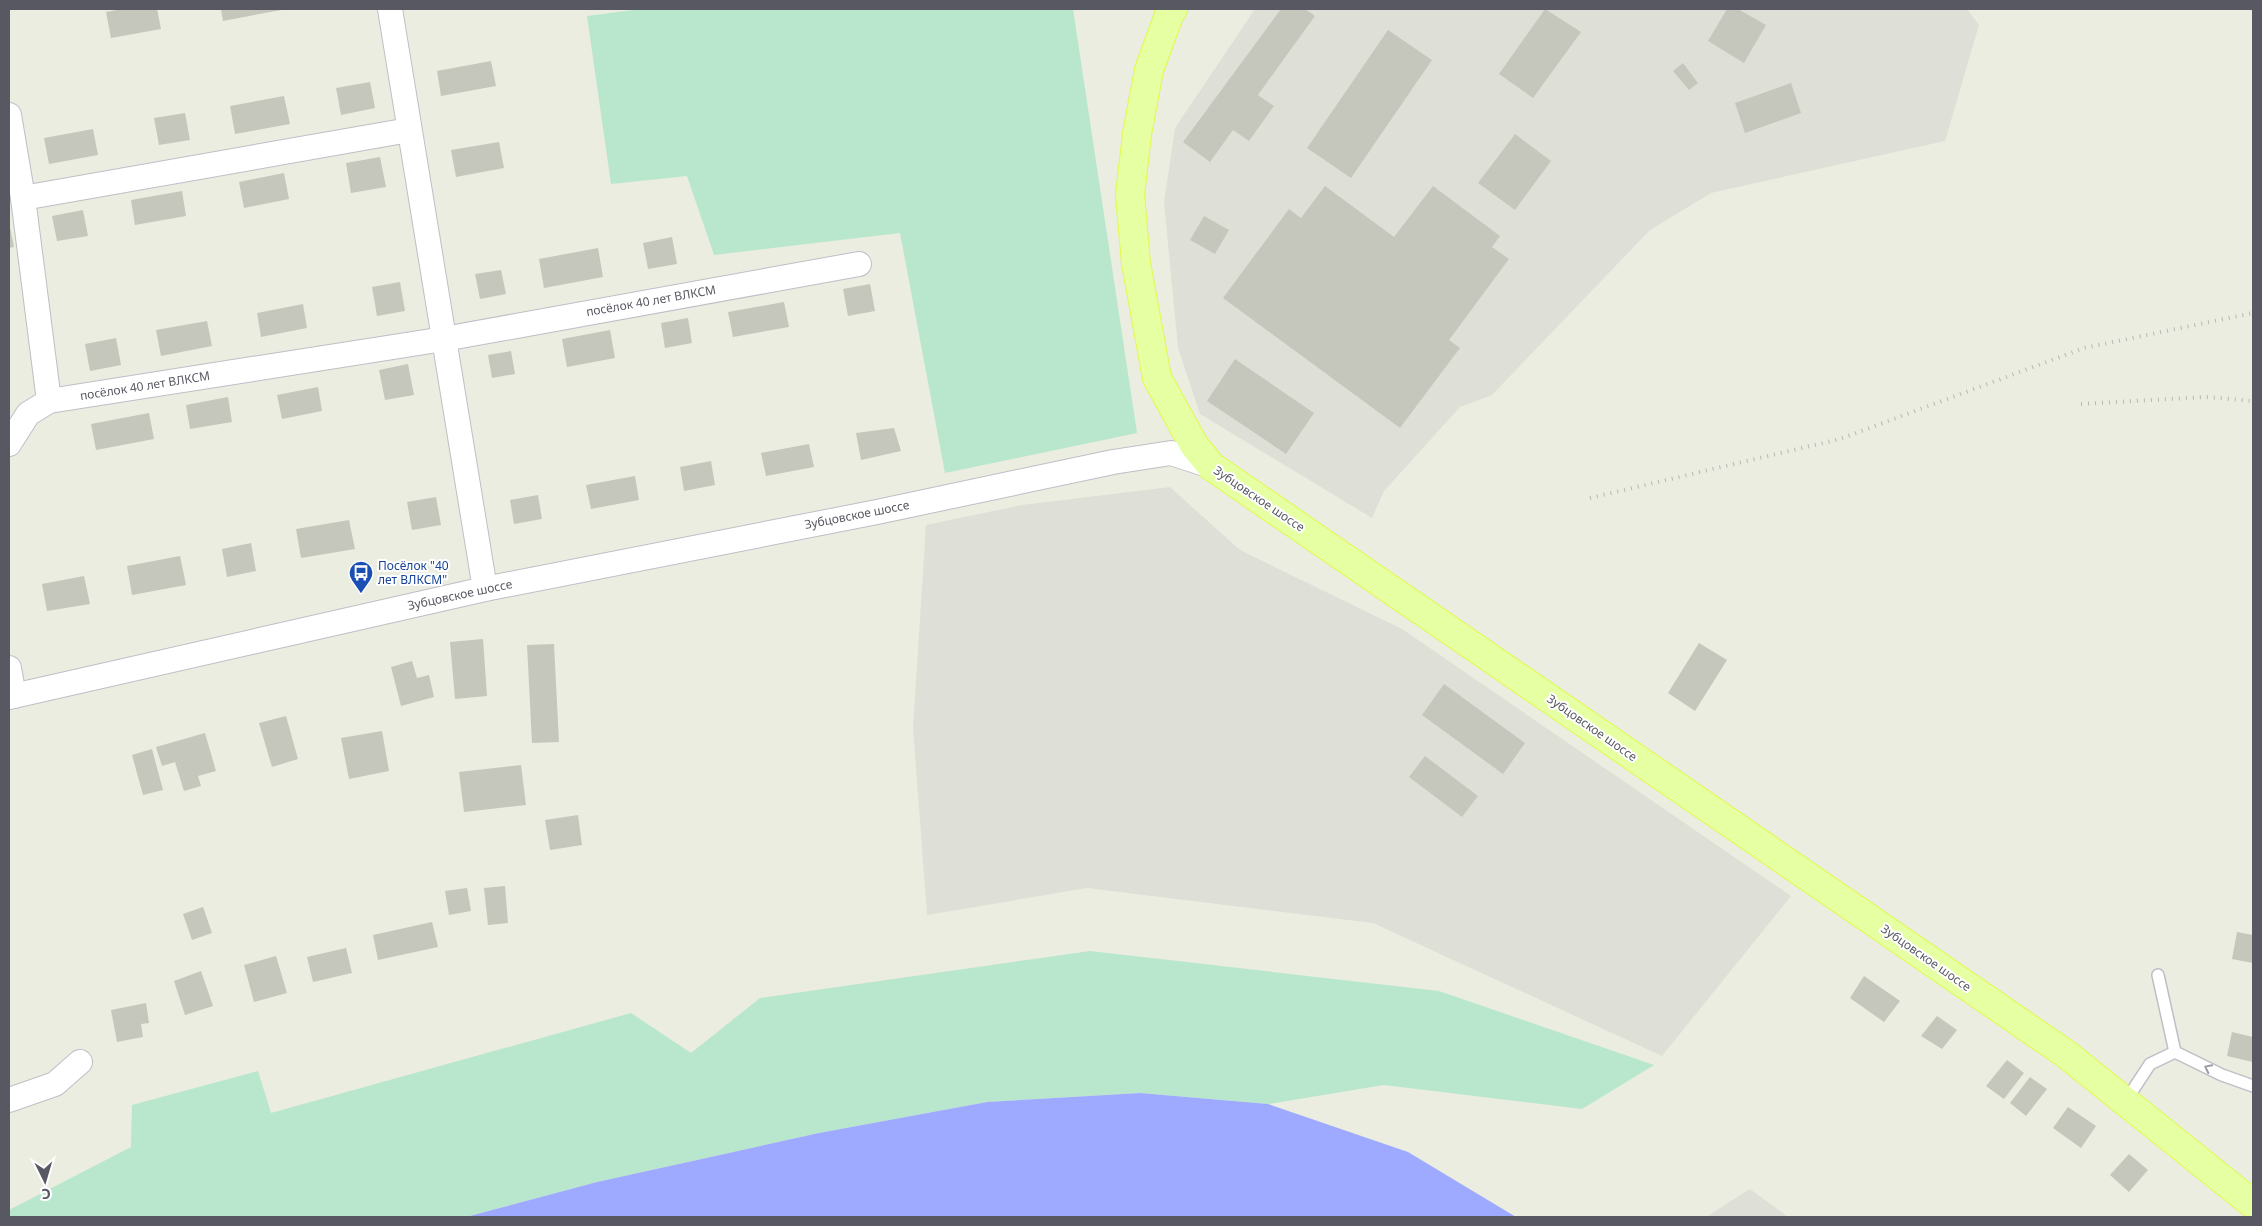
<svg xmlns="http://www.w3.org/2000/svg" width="2262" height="1226" viewBox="0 0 2262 1226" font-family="'Noto Sans',sans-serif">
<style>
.industrial{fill:#dee0d7}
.green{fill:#b9e7cd}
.water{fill:#9daaff}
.building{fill:#c6c7bc}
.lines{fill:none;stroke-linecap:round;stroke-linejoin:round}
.lane-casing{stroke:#bfbec7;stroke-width:14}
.street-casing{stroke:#bfbec7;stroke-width:26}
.primary-casing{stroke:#e1fa4b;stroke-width:30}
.lane{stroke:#fff;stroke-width:11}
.street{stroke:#fff;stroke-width:24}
.primary{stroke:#e6ffa2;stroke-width:28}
.rail{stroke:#b7b7b8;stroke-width:4;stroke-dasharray:1 6;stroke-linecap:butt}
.oneway{stroke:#9b9ba1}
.labels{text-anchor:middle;stroke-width:4;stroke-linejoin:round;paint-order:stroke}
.street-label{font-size:12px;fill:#585862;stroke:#fff}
.transit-label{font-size:12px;fill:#164399;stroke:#fff;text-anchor:start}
</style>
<rect width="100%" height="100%" fill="#eaeddf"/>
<g class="industrial">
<polygon points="1255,9 1967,9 1979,25 1945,141 1711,193 1650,230 1492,395 1460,407 1384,491 1372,518 1200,414 1178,348 1164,202 1175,128"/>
<polygon points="1170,487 1240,550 1402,629 1791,896 1662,1056 1373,923 1087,888 927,915 913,728 926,525 1022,505"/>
<polygon points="1750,1189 1788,1217 1706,1217"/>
</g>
<g class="green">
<polygon points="641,9 1073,9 1137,433 945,473 900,233 714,255 687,176 611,184 587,16"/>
<polygon points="1090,951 1439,991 1654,1065 1582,1109 1384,1085 1268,1104 1140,1093 987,1102 819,1133 597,1182 466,1217 9,1217 9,1210 131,1147 132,1105 258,1071 271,1113 631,1013 691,1053 760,998"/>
</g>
<polygon class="water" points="1140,1093 1268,1104 1408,1152 1516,1217 466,1217 597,1182 819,1133 987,1102"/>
<g class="building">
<polygon points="123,9 157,9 161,29 111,38 106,12"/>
<polygon points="221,9 281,9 281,10 223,21"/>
<polygon points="1281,9 1305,9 1315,16 1258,95 1274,106 1249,141 1233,130 1210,162 1183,142"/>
<polygon points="1545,9 1581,32 1533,98 1499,74"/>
<polygon points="1727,9 1738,9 1766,25 1744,63 1708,41"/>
<polygon points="1388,30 1432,60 1351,178 1307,148"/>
<polygon points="491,61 496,86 441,96 437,71"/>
<polygon points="1683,63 1698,83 1689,90 1673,71"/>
<polygon points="370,82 375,108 341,115 336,88"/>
<polygon points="1791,83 1801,113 1745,133 1735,103"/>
<polygon points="284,96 290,124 235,134 230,106"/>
<polygon points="185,113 190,140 159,145 154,118"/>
<polygon points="93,129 98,155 49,164 44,138"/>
<polygon points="1515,134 1551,161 1515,210 1478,183"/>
<polygon points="499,142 504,168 456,177 451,150"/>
<polygon points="380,157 386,187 351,193 346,163"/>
<polygon points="284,173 289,199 244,208 239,182"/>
<polygon points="1325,186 1394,237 1433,186 1500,236 1492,247 1509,259 1449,340 1460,348 1400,428 1223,298 1289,209 1301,218"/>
<polygon points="182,191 186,216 135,225 131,200"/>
<polygon points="83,210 88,236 57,241 52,216"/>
<polygon points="1204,216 1229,230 1215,254 1190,240"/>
<polygon points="9,222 14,247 9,248"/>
<polygon points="672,237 677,264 648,269 643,243"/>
<polygon points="598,248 603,277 544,288 539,259"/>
<polygon points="501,270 506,294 480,299 475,274"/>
<polygon points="400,282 405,311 377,316 372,287"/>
<polygon points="870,284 875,311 848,316 843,289"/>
<polygon points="784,302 789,327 733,337 728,312"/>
<polygon points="303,304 307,328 261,337 257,313"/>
<polygon points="688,318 692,343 665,348 661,323"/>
<polygon points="207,321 212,346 161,356 156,330"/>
<polygon points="610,330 615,358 567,367 562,339"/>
<polygon points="116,338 121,365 90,371 85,344"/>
<polygon points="511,351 515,374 492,378 488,355"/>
<polygon points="1235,359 1314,413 1286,454 1207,401"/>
<polygon points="408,364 414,395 385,400 379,370"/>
<polygon points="318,387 322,411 282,419 277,395"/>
<polygon points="228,397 232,422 190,429 186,405"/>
<polygon points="149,413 154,439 96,450 91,424"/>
<polygon points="894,428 901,451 861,460 856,433"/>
<polygon points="809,444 814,467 766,476 761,453"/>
<polygon points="711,461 715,485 684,491 680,467"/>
<polygon points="635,476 639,500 591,509 586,485"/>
<polygon points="538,495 542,519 514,524 510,500"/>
<polygon points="436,497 441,525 412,530 407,502"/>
<polygon points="349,520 355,549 301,558 296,529"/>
<polygon points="251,543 256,571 227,577 222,549"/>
<polygon points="180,556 186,585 132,595 127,566"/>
<polygon points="84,576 90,604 47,611 42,584"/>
<polygon points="483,639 487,696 455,699 450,642"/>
<polygon points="1699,643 1727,660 1695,711 1668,693"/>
<polygon points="554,644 559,742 532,743 527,645"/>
<polygon points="412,661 417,678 429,675 434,697 401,706 391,667"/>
<polygon points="1444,684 1525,743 1503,774 1422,715"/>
<polygon points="286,716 298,759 272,767 259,723"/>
<polygon points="382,731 389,771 349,779 341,738"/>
<polygon points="205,733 216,771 198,776 201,786 184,791 175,762 162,766 156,747"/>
<polygon points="152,749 163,790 143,795 132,755"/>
<polygon points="1425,756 1478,796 1462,817 1409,777"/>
<polygon points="521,765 526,805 464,812 459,772"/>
<polygon points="578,815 582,845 550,850 545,820"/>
<polygon points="505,886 508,923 488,925 484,888"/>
<polygon points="467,888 471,911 449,915 445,891"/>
<polygon points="203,907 212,933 192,940 183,914"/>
<polygon points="432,922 438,947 378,960 373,935"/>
<polygon points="2237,932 2253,935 2253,963 2232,959"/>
<polygon points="346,948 352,973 313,982 307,957"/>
<polygon points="276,956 287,993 254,1002 244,965"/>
<polygon points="201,971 213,1006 185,1015 174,981"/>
<polygon points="1864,976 1900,1001 1884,1022 1850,998"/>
<polygon points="146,1003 149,1023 141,1024 143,1037 117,1042 111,1010"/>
<polygon points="1937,1016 1957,1030 1942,1049 1921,1036"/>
<polygon points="2232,1032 2253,1037 2253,1062 2227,1056"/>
<polygon points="2007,1060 2024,1073 2004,1099 1986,1086"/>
<polygon points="2030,1077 2047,1089 2026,1116 2010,1103"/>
<polygon points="2068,1107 2096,1126 2081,1148 2053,1128"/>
<polygon points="2129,1154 2148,1170 2129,1192 2110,1175"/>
</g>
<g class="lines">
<defs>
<g id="lane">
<polyline points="2158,975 2175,1052"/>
<polyline points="2125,1102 2150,1064 2175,1052 2222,1075 2253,1086"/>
</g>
<g id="street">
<polyline points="390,9 485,589"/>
<polyline points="9,115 23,198 49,401 444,339 859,264"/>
<polyline points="23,198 409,130"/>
<polyline points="9,444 28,414 49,401"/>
<polyline points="9,668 14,696"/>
<polyline points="9,697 485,589 877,512 1113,462 1171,453 1211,466"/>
<polyline points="9,1100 55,1084 80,1062"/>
</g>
<polyline id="primary" points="1173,9 1169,15 1149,70 1137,134 1130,195 1136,263 1157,378 1194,445 1211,466 2066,1054 2253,1204"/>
</defs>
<use href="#lane" class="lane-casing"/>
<use href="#street" class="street-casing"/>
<use href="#primary" class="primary-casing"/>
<use href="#lane" class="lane"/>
<use href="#street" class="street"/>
<use href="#primary" class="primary"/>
<g class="rail">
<polyline points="2081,404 2206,397 2253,401"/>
<polyline points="1590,498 1840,439 2084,348 2253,313"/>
</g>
</g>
<defs><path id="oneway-chevron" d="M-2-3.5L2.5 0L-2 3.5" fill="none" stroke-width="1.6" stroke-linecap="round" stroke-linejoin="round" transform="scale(1.25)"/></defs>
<use class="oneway" href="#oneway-chevron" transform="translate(2208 1068) rotate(-154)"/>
<defs>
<symbol id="bus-pin" viewBox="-11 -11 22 30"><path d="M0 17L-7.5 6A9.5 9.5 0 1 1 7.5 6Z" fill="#1a4fb4" stroke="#fff"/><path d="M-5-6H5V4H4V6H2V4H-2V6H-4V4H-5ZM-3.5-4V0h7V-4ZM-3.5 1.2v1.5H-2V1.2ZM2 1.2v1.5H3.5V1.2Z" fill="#fff"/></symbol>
</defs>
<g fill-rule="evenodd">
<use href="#bus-pin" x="347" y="559" width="28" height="38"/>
</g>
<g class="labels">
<g class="street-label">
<text transform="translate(651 301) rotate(-10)" y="4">посёлок 40 лет ВЛКСМ</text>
<text transform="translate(145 386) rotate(-9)" y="4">посёлок 40 лет ВЛКСМ</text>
<text transform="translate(1259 499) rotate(34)" y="4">Зубцовское шоссе</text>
<text transform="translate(857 515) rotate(-11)" y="4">Зубцовское шоссе</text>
<text transform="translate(460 595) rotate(-12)" y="4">Зубцовское шоссе</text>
<text transform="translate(1592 728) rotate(35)" y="4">Зубцовское шоссе</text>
<text transform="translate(1926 958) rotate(35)" y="4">Зубцовское шоссе</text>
</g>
<g class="transit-label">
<text x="378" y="570">Посёлок "40<tspan x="378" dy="14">лет ВЛКСМ"</tspan></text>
</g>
</g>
<rect width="2262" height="1226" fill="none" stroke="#585862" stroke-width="20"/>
<g transform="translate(45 1181) rotate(175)" stroke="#ffffff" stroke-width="4" paint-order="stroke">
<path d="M0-4L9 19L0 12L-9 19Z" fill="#585862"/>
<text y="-8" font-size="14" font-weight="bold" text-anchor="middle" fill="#585862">С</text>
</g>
</svg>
